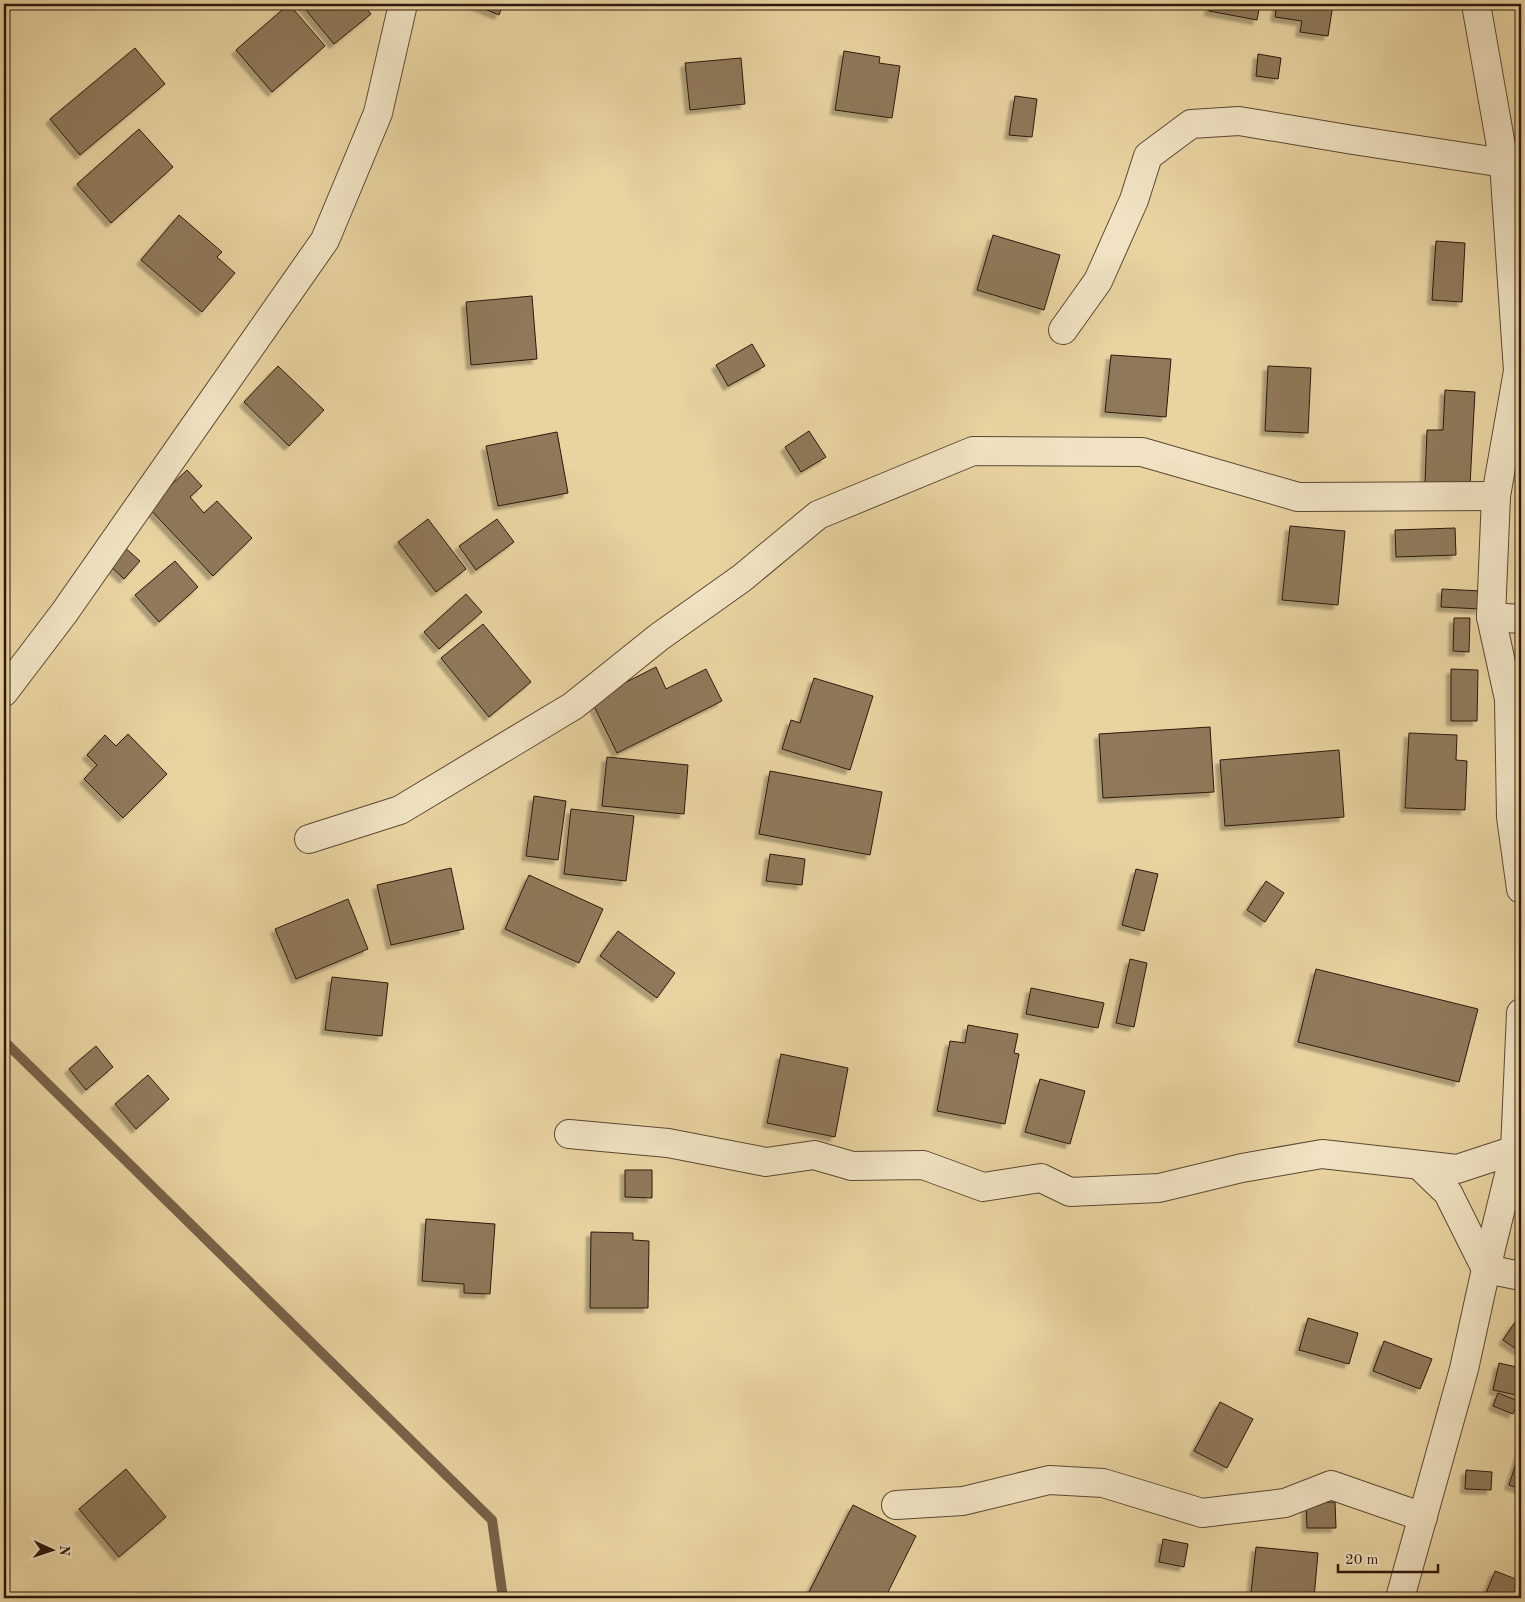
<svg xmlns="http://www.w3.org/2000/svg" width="1525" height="1602" viewBox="0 0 1525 1602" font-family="'Old Standard TT',serif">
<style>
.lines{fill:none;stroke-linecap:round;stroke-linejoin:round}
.stream{stroke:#786248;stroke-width:10}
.building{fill:#8f795a;stroke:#2e180d;filter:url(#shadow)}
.minor-casing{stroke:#5c4732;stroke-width:30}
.minor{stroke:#f0e2c2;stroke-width:28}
</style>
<defs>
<filter id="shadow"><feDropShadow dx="-4.5" dy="4.5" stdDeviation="1" flood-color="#0004"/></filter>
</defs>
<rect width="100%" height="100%" fill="#e8d3a1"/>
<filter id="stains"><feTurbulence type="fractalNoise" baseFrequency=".004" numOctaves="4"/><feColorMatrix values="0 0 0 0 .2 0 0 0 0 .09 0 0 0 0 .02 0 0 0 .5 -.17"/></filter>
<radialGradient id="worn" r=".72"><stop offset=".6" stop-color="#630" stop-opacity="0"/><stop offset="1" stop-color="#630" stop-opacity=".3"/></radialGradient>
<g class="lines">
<polyline class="stream" points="4,1041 492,1520 503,1598"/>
</g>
<g class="building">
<polygon points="289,4 325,46 272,92 236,50"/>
<polygon points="301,4 363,4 371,14 334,44"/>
<polygon points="473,4 503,4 499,15"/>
<polygon points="1210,4 1260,4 1257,20 1209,11"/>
<polygon points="1277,4 1333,4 1328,36 1300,32 1302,21 1275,17"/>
<polygon points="135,48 165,84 80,155 50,119"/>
<polygon points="844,51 880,57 879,63 900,66 892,118 835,110"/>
<polygon points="1258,54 1281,58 1278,79 1256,76"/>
<polygon points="741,58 745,104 690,110 685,63"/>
<polygon points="1015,96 1037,99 1032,137 1009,135"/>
<polygon points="139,129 173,167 111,223 77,184"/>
<polygon points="179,215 222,252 217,257 235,273 202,312 141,260"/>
<polygon points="993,235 1060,255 1044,310 977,290"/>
<polygon points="1436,241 1465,243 1462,302 1432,300"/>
<polygon points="532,296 537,359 471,365 466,302"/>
<polygon points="752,344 765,366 728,386 716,365"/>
<polygon points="1111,355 1171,359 1166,417 1105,412"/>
<polygon points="278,366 324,410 289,446 244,402"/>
<polygon points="1268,366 1311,368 1308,433 1265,431"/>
<polygon points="1445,390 1475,392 1470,485 1425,483 1427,430 1443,430"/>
<polygon points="809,431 826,457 801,472 785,447"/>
<polygon points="557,432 568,493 498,506 486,446"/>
<polygon points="187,470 202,486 190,497 204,513 217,501 252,538 213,576 148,507"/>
<polygon points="428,519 466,569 436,592 398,542"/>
<polygon points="497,519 514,542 476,570 459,546"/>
<polygon points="1290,526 1345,531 1338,605 1282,600"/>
<polygon points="1455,528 1456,555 1396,557 1395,530"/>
<polygon points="122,545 140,561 124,579 106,562"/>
<polygon points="175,561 198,587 159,622 135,595"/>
<polygon points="1442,589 1481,591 1480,609 1441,607"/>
<polygon points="466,594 482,612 439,649 424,632"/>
<polygon points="1454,618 1470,618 1469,652 1453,651"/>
<polygon points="483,624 531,682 489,717 441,658"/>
<polygon points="656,667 666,689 706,669 722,701 617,753 591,700"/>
<polygon points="1451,669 1478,670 1477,721 1451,721"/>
<polygon points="814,678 873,696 850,770 782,749 791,720 800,723"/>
<polygon points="1210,727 1214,792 1103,798 1099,734"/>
<polygon points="1409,733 1457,735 1456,760 1467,761 1465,810 1405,808"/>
<polygon points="128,734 167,774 123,818 84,779 97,765 87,755 105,735 116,746"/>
<polygon points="1339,750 1344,817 1225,826 1220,760"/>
<polygon points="607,757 688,765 684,814 602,806"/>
<polygon points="770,771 882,792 870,855 759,834"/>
<polygon points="534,796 566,801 558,860 526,856"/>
<polygon points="571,809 634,816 626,881 564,874"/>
<polygon points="770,854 805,859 802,885 766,881"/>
<polygon points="451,868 464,929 391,945 377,885"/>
<polygon points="1136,869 1158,874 1144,931 1122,925"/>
<polygon points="529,875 603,909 579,963 505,929"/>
<polygon points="1266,881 1284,893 1265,922 1247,910"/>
<polygon points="348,899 368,949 296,979 275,929"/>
<polygon points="618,931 675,973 657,998 600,956"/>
<polygon points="1130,959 1147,963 1134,1027 1116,1023"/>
<polygon points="1316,969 1478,1009 1459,1082 1298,1042"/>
<polygon points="332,977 388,983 382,1036 325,1030"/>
<polygon points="1031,988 1104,1003 1098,1028 1026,1014"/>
<polygon points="968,1025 1018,1034 1014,1053 1019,1054 1005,1124 937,1111 950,1041 965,1043"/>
<polygon points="96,1046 113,1067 86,1090 69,1069"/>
<polygon points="781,1054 848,1068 835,1137 767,1123"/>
<polygon points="148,1075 169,1099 136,1129 115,1104"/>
<polygon points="1040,1079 1085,1091 1070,1144 1025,1132"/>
<polygon points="625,1170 652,1170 652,1198 625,1197"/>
<polygon points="426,1219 495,1224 490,1294 464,1293 464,1284 422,1281"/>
<polygon points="591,1232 633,1233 633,1240 649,1241 648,1308 590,1308"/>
<polygon points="1308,1318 1358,1333 1349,1364 1299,1350"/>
<polygon points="1515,1322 1521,1327 1521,1347 1519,1351 1503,1340"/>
<polygon points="1384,1341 1432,1359 1420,1389 1373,1371"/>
<polygon points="1499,1363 1521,1368 1521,1396 1493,1390"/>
<polygon points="1498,1393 1518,1401 1513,1414 1493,1406"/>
<polygon points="1220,1402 1253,1419 1227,1468 1194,1451"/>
<polygon points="1521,1448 1521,1489 1509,1485"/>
<polygon points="126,1469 166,1517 119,1557 79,1509"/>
<polygon points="1466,1470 1492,1472 1491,1490 1465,1489"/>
<polygon points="1335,1502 1336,1528 1307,1528 1306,1503"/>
<polygon points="853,1505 916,1536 885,1598 806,1598"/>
<polygon points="1163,1539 1188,1544 1184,1567 1159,1562"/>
<polygon points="1256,1547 1318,1553 1314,1598 1251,1593"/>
<polygon points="1495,1571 1521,1581 1521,1598 1484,1598"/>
</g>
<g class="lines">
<defs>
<g id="minor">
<polyline points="1476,4 1504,163 1518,371 1496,496 1491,617 1509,699 1511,817 1521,889"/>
<polyline points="1063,330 1098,281 1134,200 1148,156 1191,124 1239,121 1353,140 1504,163"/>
<polyline points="1491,617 1521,619"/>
<polyline points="4,692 64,613 325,240 378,113 403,4"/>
<polyline points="309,839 400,810 573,706 659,637 742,578 818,515 973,451 1142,452 1298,497 1496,496"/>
<polyline points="569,1134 668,1143 766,1162 814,1155 852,1166 923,1165 983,1187 1041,1178 1070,1192 1159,1188 1242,1168 1322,1154 1457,1169 1515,1150"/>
<polyline points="1419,1165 1448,1193 1486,1269 1521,1276"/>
<polyline points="896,1505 963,1501 1049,1480 1103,1483 1202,1513 1285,1503 1331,1485 1423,1517"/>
<polyline points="1400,1598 1464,1369 1486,1269 1515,1150 1521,1013"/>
</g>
</defs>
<use href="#minor" class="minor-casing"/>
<use href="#minor" class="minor"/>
</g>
<rect width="1525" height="1602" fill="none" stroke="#e8d3a1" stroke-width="20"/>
<rect x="5" y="5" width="1515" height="1592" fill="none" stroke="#2e180d" stroke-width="2.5"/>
<rect x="10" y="10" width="1505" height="1582" fill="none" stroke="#2e180d"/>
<g transform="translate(52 1550) rotate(93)" stroke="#f0e2c2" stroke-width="4" paint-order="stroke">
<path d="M0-4L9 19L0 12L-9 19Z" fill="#2e180d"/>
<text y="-8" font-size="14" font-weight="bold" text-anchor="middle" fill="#2e180d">N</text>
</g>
<path d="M1338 1564v8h100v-8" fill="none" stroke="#2e180d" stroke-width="2.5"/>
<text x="1345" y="1564" font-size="15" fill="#2e180d" stroke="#f0e2c2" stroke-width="4" paint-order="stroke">20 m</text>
<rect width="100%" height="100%" filter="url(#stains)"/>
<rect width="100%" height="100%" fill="url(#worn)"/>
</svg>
